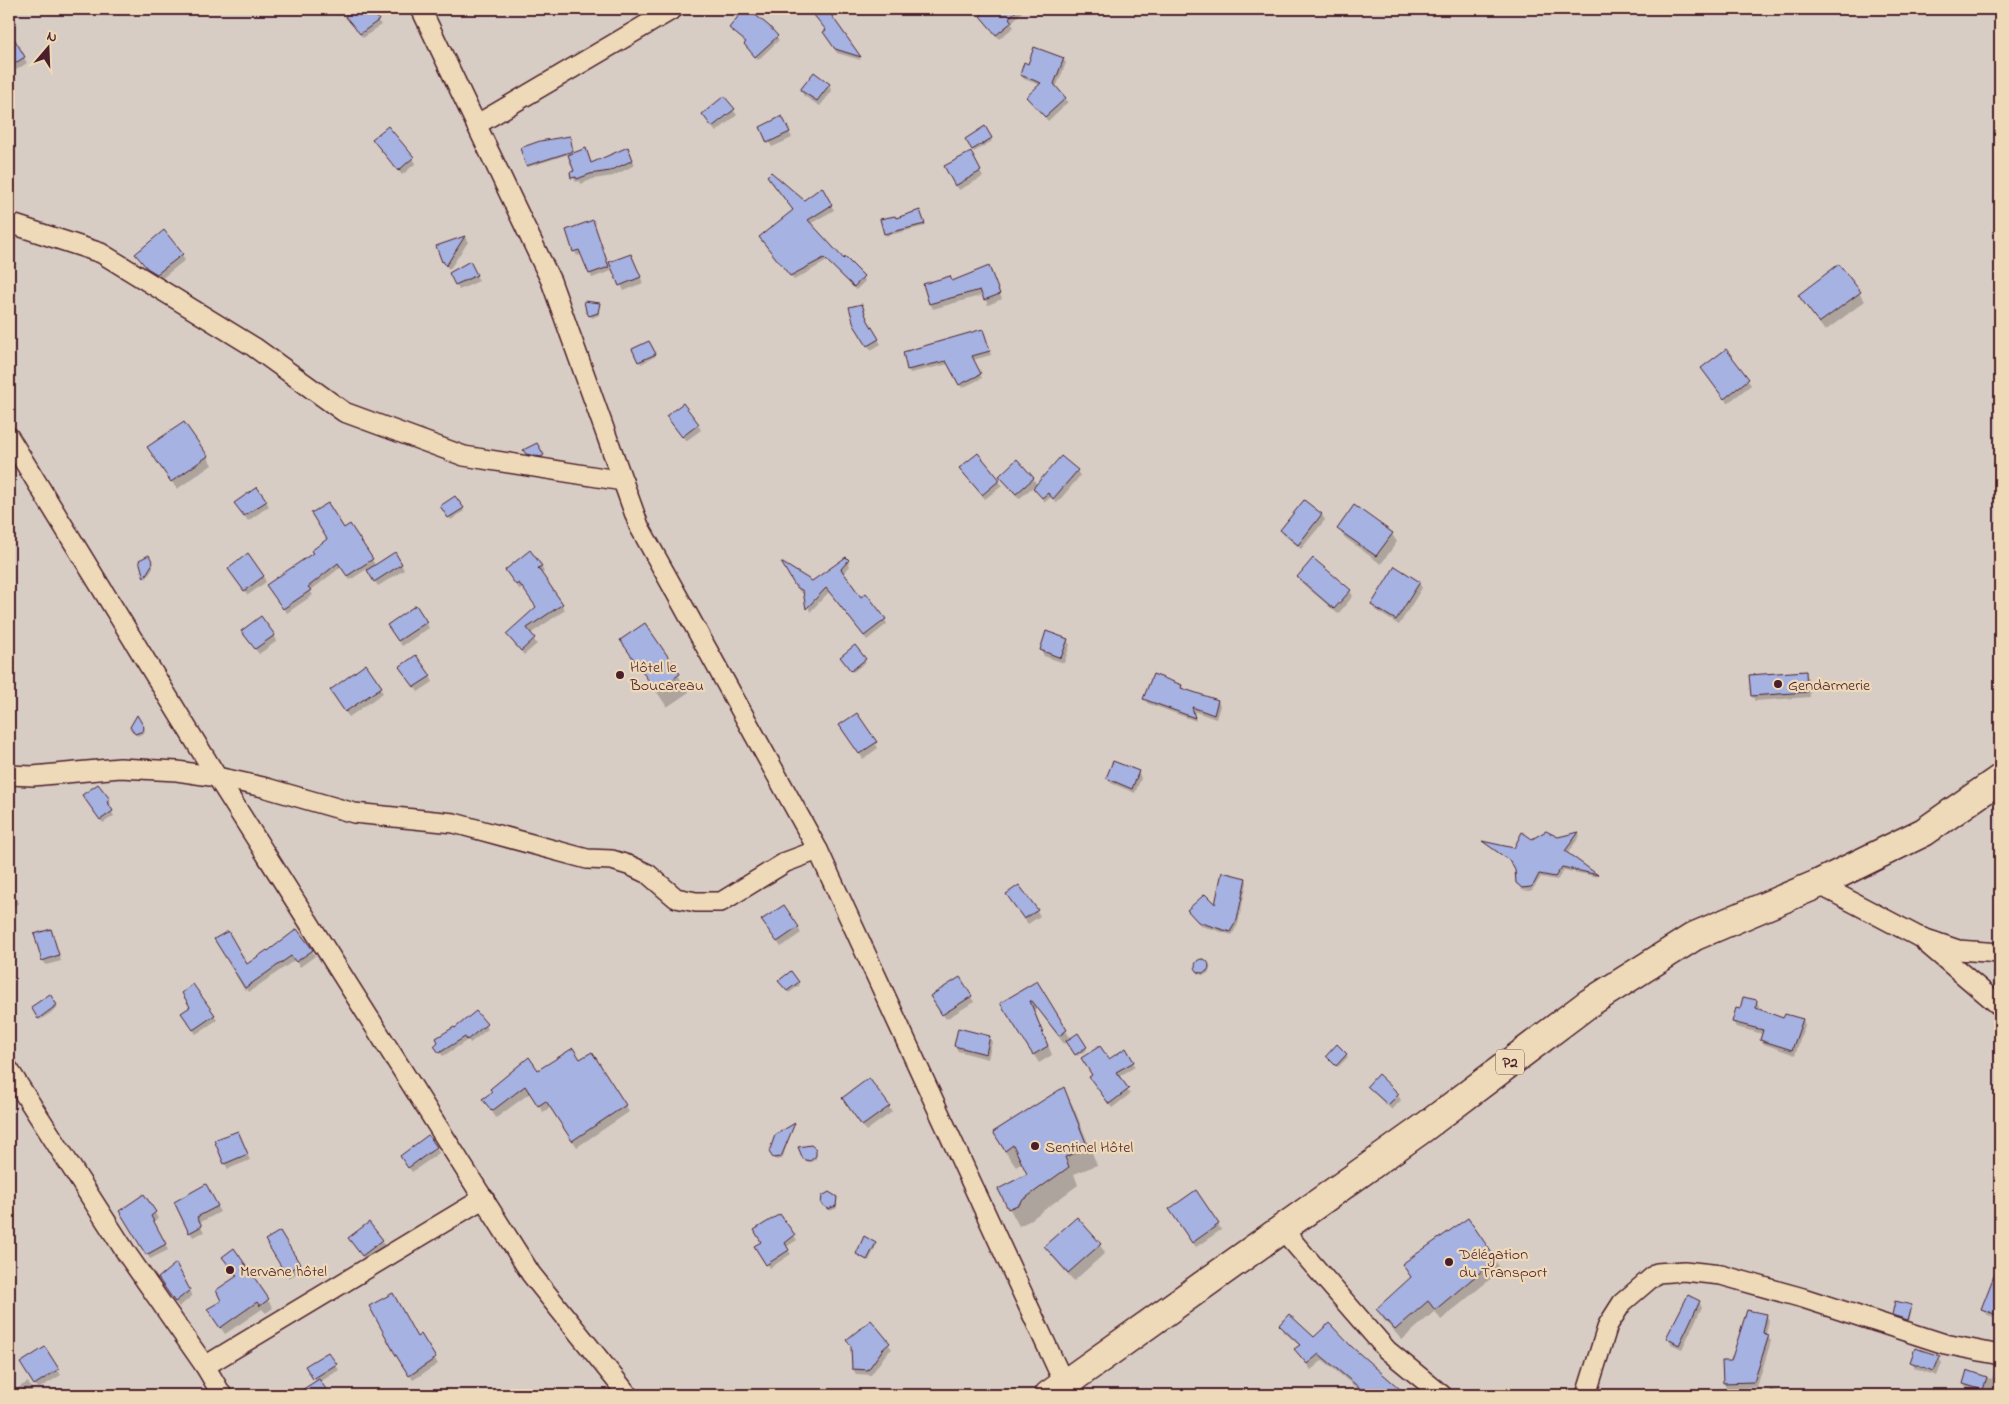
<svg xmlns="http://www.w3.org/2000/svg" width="2009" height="1404" viewBox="0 0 2009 1404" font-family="'Indie Flower',sans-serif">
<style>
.shadow{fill:#0003}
.building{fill:#a5b2e2;stroke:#4a1f2b}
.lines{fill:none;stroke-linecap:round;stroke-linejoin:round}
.minor-casing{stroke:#4a1f2b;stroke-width:22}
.primary-casing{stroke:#4a1f2b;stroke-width:31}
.minor{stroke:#eed9b8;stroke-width:19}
.primary{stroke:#eed9b8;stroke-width:28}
.poi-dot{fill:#4a1f2b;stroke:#eed9b8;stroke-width:2}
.labels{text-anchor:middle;stroke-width:4.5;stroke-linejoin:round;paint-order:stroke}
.shield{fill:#eed9b8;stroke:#7b5755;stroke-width:1}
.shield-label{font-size:15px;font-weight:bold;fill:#4a1f2b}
.poi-label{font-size:16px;fill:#4a1f2b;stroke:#eed9b8;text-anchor:start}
</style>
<rect width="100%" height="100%" fill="#d8cdc5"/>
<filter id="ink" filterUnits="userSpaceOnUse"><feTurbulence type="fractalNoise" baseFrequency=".02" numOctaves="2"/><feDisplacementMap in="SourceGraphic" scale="10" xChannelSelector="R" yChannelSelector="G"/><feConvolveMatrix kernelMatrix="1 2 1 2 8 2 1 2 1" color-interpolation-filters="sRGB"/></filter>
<g filter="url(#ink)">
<g class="shadow">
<polygon points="346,9 369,9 381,25 363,38 349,20"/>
<polygon points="746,9 769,27 779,40 758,60 747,48 745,45 747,43 730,28"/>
<polygon points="789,9 799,9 795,13"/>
<polygon points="810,9 845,9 832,17 861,60 837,53 825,32 827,31"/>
<polygon points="985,9 1025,9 1011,23 1014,27 999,39 981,17 989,10"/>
<polygon points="13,39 27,63 16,70 12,64 9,66 9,42"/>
<polygon points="1063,59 1066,63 1056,88 1068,102 1048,121 1027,97 1040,85 1024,79 1021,75 1029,65"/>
<polygon points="814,74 829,85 832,91 820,106 804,96 801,91"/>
<polygon points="724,98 737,115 716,132 706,119"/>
<polygon points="785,123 792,138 772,147 769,142"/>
<polygon points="388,128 416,163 402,175 374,140"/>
<polygon points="985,128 992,141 974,152 967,139"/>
<polygon points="570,140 574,154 588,155 592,164 630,154 635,165 613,176 593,179 581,184 580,181 576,182 573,177 576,171 569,154 528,167 527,165"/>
<polygon points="970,154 983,177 959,190 946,167"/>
<polygon points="768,177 804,202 821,189 834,210 810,224 844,260 863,277 865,281 856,290 827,261 794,280 763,241 794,211"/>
<polygon points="921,214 925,226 886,236 882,220"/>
<polygon points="594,226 611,271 592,278 582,254 577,256 575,252 567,231"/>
<polygon points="465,237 468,242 449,270 443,261 438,247"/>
<polygon points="182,255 185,260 161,279 152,273 140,259"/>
<polygon points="633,260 643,283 624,291 611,263"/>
<polygon points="1839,266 1865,301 1825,331 1804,303"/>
<polygon points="473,268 479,281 459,290 451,273"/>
<polygon points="991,272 1002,299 988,305 983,295 933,309 930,303 952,282"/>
<polygon points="599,304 599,315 592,318 587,311"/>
<polygon points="862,305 868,324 881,344 871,350 855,325"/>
<polygon points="984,334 991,355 973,360 982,378 962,388 949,364 910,373 908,369"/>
<polygon points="648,342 656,356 641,364 633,349"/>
<polygon points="1726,351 1751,385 1728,403 1706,374"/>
<polygon points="671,421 698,425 701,430 686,441"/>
<polygon points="536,445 544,458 543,459 528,456 525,451"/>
<polygon points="154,456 207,456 212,465 177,489"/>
<polygon points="960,469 999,480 1002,486 985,499"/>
<polygon points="1077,471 1080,476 1057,503 1051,497 1045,502 1034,486 1019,499 1000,476 1033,478 1037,485"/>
<polygon points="455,498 464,511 451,520 442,506"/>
<polygon points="266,501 269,506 248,521 239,508"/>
<polygon points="1305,502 1322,515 1325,520 1301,549 1284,535 1281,530"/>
<polygon points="349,526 376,566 401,564 404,570 378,586 367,569 350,580 341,567 310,591 313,595 287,613 271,590"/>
<polygon points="1339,529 1392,534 1397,542 1381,564 1344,537"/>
<polygon points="149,557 153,564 153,568 146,579 141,561"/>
<polygon points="848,561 850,566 843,574 861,598 885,620 887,624 867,640 829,592 810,612 805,595 799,591 785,566 812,583"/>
<polygon points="541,566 544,572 541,574 565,610 530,634 537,644 524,655 511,639 537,608 523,588 520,590 506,571"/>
<polygon points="232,574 263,576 266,582 248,595"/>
<polygon points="1299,577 1350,591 1353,596 1338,614 1302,583"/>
<polygon points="1419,583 1422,588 1399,625 1375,610 1372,605"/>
<polygon points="426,622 429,628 402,646 391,630"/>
<polygon points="644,625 689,692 667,707 622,640"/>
<polygon points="274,635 277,641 259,654 245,636"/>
<polygon points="1067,640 1070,645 1064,663 1044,656 1041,650"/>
<polygon points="855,647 866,662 853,672 843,659"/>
<polygon points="365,666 383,693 349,717 334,696"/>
<polygon points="404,672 430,676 433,682 418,692"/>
<polygon points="1805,673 1808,678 1810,697 1755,701 1752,696"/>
<polygon points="1181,686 1183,690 1218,701 1220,706 1216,719 1193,711 1196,721 1147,703 1145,699"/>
<polygon points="137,718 145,730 144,733 137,736 131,727"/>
<polygon points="844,730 875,743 878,748 863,759"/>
<polygon points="1138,772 1141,778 1135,793 1111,783 1108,778"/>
<polygon points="98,786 111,804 108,806 114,816 103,823 87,800"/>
<polygon points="1578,833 1580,836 1567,854 1598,877 1564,870 1557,880 1541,877 1532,890 1529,891 1522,890 1515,879 1516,870 1513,864 1485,843 1515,849 1532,840 1558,838"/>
<polygon points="1245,879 1247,882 1238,924 1232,935 1201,926 1191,914 1189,911 1215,907"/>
<polygon points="12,891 19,903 9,909 9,893"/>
<polygon points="1011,900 1037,911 1040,916 1028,924"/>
<polygon points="766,926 798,928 801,933 781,947"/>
<polygon points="51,930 61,961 46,965 43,960"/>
<polygon points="215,939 247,966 312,950 315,956 300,967 295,960 249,992 247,989 245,991"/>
<circle cx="1203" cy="968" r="7"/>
<polygon points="791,973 800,985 789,993 781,983"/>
<polygon points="960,979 974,1002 946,1019 932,997"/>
<polygon points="1036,983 1071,1039 1077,1035 1087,1050 1077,1056 1068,1042 1064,1044 1038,1008 1034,1010 1052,1055 1039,1063 1007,1012"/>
<polygon points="193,986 217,1020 196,1034 185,1018 192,1007"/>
<polygon points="49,996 58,1008 40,1020 32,1008"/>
<polygon points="1756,1001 1759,1006 1759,1010 1784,1019 1785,1015 1803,1020 1805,1025 1795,1055 1764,1044 1761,1040 1763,1034 1736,1027 1733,1022 1741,1010"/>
<polygon points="486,1025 488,1029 470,1043 468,1040 443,1056 438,1050"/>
<polygon points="989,1037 992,1042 988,1059 958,1051 955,1046"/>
<polygon points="1125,1050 1135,1067 1118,1077 1130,1094 1112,1108 1093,1082 1108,1060"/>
<polygon points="1346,1055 1348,1057 1338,1067 1329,1059"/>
<polygon points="580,1060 625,1105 629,1112 577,1147 551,1107 543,1112 530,1093 496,1118 484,1099 538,1072"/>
<polygon points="1378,1076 1398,1095 1401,1100 1392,1110 1372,1091 1369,1086"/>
<polygon points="1064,1089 1073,1106 1097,1165 1074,1174 1078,1185 1029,1221 1019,1226 999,1189 1029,1175 1023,1162 1016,1167 1004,1150"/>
<polygon points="847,1104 889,1107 892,1112 866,1131"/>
<polygon points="794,1124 782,1159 776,1160 771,1154"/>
<polygon points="240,1138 250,1160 228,1169 225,1164"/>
<polygon points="436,1147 439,1153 412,1172 405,1162"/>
<polygon points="800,1148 815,1150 816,1159 811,1162 806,1161"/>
<polygon points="205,1186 220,1212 199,1223 204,1232 193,1237 190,1232"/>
<polygon points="143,1196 158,1218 153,1222 168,1250 150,1259 121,1211"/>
<polygon points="836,1198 837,1208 830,1211 822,1204"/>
<polygon points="1173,1215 1218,1224 1221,1230 1196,1247"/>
<polygon points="780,1216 797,1240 786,1247 791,1254 770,1268 756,1246 762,1242"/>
<polygon points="1077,1219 1100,1245 1105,1253 1074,1281 1051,1255 1046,1247"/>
<polygon points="369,1224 385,1246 366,1261 353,1244"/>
<polygon points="280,1233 302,1270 289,1278 267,1241"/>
<polygon points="875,1243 876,1246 869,1261 858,1256 857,1254"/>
<polygon points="234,1250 273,1308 266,1313 262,1309 225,1334 213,1316 238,1277 224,1257"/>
<polygon points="1495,1260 1501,1270 1441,1320 1435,1311 1402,1340 1383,1319 1377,1309 1412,1278 1403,1265"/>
<polygon points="176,1265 192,1296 179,1307 162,1284"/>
<polygon points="1991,1286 2000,1290 2000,1320 1986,1314 1983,1309"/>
<polygon points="1699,1302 1702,1307 1682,1349 1671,1344 1668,1338"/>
<polygon points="1911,1306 1912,1308 1909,1322 1895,1317 1893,1315"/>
<polygon points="1766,1315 1769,1320 1766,1335 1771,1341 1757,1387 1727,1388 1724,1383 1732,1362"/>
<polygon points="871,1321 892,1349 886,1354 871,1375 856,1374 853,1369"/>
<polygon points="1281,1325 1314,1339 1351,1348 1405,1395 1365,1395 1323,1360 1311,1370 1296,1350 1300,1346 1284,1332"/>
<polygon points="421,1336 438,1364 413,1380 399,1358"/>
<polygon points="45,1349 61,1375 38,1389 22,1363"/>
<polygon points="328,1353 339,1370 320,1382 328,1395 297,1395 316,1382 307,1367"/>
<polygon points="1939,1358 1942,1363 1937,1376 1915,1368 1912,1362"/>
<polygon points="1994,1371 2000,1373 2000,1395 1989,1395 1966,1388 1964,1384 1968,1372 1992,1379"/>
<polygon points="28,1382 34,1395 9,1395 9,1393"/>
<polygon points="1770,1389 1789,1395 1768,1395"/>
</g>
<g class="building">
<polygon points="355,9 371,9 379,20 360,34 345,16"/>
<polygon points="744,9 748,9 769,26 778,36 755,57 744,44 746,42 729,28"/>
<polygon points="809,9 827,9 861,57 835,49 823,32 826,30"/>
<polygon points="989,9 1018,9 1009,18 1012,22 996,35 980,16"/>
<polygon points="9,30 25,57 9,67"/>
<polygon points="1034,47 1064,58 1054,84 1066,98 1045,117 1026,97 1041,83 1020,75 1024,62 1028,64"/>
<polygon points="814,72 830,84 817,101 800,90"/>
<polygon points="724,96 735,109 712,127 702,114"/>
<polygon points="782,116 790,132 767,143 760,127"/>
<polygon points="388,126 414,157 398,171 372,139"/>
<polygon points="985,126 992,138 972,150 965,139"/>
<polygon points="570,136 573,151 526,166 520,148 540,141"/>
<polygon points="628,147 633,160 610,171 590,174 577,179 576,177 571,178 570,172 574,171 568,155 586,148 591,163"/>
<polygon points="971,152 981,171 955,186 944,166"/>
<polygon points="771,172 804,200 822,187 832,205 808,220 844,259 845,257 864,276 854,287 824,258 790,276 759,237 793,210 767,176"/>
<polygon points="920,210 925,224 884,234 880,219 895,216 896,218"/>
<polygon points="593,220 609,267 589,274 579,250 573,252 566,230"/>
<polygon points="164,230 183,254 157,274 147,268 135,254"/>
<polygon points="465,236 446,266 443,261 442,262 436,246"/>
<polygon points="631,254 641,277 619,286 609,262"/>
<polygon points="470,261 477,275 455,285 449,273"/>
<polygon points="1839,264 1861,292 1819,323 1798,295"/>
<polygon points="989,266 1000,294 984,300 980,290 929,304 923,284 950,276 952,281"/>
<polygon points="584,301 600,303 598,313 589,316 586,311"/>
<polygon points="862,304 867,319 879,339 867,346 854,325 849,307"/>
<polygon points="983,329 990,351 972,356 981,374 959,385 946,361 907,370 903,352"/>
<polygon points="649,341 656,354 638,362 632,349"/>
<polygon points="1726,349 1749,379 1724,399 1701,368"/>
<polygon points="683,403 699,424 682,437 666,416"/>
<polygon points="184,422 208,456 171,482 147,447"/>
<polygon points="537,443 544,455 541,457 526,454 523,450"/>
<polygon points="978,453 1000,480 982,495 959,468"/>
<polygon points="1061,456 1078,470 1053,499 1048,493 1042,498 1033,488"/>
<polygon points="1017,459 1034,478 1016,494 999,476"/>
<polygon points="257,487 267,501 244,516 234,503"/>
<polygon points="455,496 464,508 448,518 440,506"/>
<polygon points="1304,500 1322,514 1298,545 1280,530"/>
<polygon points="328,503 344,528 350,524 373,559 347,576 338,563 308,587 311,590 283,609 266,585 313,553 311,551 327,539 311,513"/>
<polygon points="1354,505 1393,533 1376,556 1337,529"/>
<polygon points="530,550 542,566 538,568 563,604 527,628 535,638 521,651 506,634 536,607 519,583 516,585 505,570"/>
<polygon points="395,552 402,564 374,582 367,570"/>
<polygon points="248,553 264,576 244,591 228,569"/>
<polygon points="149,555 153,563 144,578 139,560"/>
<polygon points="846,557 849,560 841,569 861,597 866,593 886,619 864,636 826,588 806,609 803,591 795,586 781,562 812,581"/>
<polygon points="1313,558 1351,590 1334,609 1297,577"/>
<polygon points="1395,566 1420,582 1396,620 1371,605"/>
<polygon points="416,605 427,622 398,641 387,625"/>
<polygon points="261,616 275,635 255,649 241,631"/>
<polygon points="645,623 680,674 656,691 620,640"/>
<polygon points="1046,631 1068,639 1061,658 1040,650"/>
<polygon points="855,645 866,659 851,671 840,657"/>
<polygon points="416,655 431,676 414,687 399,667"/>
<polygon points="366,664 382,687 345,712 330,690"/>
<polygon points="1806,671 1807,692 1751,696 1749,675"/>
<polygon points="1153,674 1182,685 1181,688 1218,700 1214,715 1192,707 1195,718 1143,699"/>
<polygon points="857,713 877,742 859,754 839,725"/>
<polygon points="137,715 144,727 143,731 135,734 130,727"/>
<polygon points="1113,761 1139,771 1132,789 1106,778"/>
<polygon points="98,784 110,799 107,801 113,811 100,820 82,795"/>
<polygon points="1546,831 1558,837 1579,832 1565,851 1598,875 1562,867 1555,877 1539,874 1534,884 1531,887 1522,888 1516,883 1515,870 1510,861 1482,841 1514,848 1522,832 1532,839"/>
<polygon points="1222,872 1246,878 1237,920 1230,932 1198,922 1187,910 1205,894 1215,904"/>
<polygon points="1019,885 1038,910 1024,919 1006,894"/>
<polygon points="784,905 799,927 777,942 761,920"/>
<polygon points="51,929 59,955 42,961 34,934"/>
<polygon points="297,929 313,950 296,962 291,956 245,988 214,939 228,931 247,964 267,950 268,951"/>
<circle cx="1202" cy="966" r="7"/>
<polygon points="791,971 799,982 787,991 778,981"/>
<polygon points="960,977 972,996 942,1015 930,996"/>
<polygon points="1037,981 1067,1030 1059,1036 1032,1001 1030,1001 1048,1046 1033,1055 1000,1003"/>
<polygon points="193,984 215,1015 193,1030 181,1013 190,1007 182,993"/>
<polygon points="50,994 57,1005 38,1019 31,1007"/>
<polygon points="1743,997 1757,1000 1756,1008 1783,1018 1785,1014 1803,1019 1792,1050 1760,1040 1763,1030 1732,1022 1736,1008 1740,1009"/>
<polygon points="476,1011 487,1024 467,1040 465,1037 439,1053 434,1046 438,1042 436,1038 454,1027 455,1028"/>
<polygon points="958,1028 990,1036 986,1054 954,1046"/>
<polygon points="1078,1033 1087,1047 1075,1055 1066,1041"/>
<polygon points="1337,1044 1347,1054 1336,1066 1326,1056"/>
<polygon points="1100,1046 1109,1059 1126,1048 1134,1062 1116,1072 1129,1089 1109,1104 1089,1077 1092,1075 1081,1058"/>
<polygon points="573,1048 580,1059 592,1052 626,1105 572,1141 546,1101 538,1106 525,1086 492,1111 482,1099 492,1092 490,1089 529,1057 538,1070"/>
<polygon points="1378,1074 1399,1094 1388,1105 1367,1086"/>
<polygon points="869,1078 890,1106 862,1126 842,1098"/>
<polygon points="1064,1087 1088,1148 1065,1157 1069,1167 1020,1202 1020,1204 1008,1209 998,1189 1027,1174 1013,1145 1005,1151 993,1132"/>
<polygon points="795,1123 781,1157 773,1158 769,1152 775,1135"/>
<polygon points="238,1131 248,1154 224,1164 214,1140"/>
<polygon points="428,1135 437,1147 408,1168 400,1156"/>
<polygon points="811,1145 816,1149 816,1156 810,1161 803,1159 798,1147"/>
<polygon points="206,1184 218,1206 197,1217 202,1226 189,1233 174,1202"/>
<polygon points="1196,1190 1219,1224 1192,1243 1169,1209"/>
<polygon points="829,1192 837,1197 836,1206 828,1209 821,1204 822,1196"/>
<polygon points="144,1194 156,1212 151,1216 166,1244 146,1255 119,1211"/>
<polygon points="780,1214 795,1235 785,1243 789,1250 766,1265 754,1246 761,1242 754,1230"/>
<polygon points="1077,1217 1101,1244 1068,1273 1044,1246"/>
<polygon points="1468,1218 1496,1259 1435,1310 1428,1301 1395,1330 1376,1309 1411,1277 1402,1264"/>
<polygon points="369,1222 383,1240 362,1256 348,1238"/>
<polygon points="280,1231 300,1264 285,1273 265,1240"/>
<polygon points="864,1236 876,1243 867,1260 856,1254"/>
<polygon points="234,1248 269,1299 260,1306 257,1302 220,1328 207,1309 221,1301 216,1290 237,1276 222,1257"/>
<polygon points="176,1263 190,1290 175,1302 158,1278"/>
<polygon points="1999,1263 2000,1263 2000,1316 1981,1309"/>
<polygon points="393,1293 417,1337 421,1334 436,1358 409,1376 394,1352 369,1306"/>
<polygon points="1688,1295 1700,1301 1679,1345 1666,1338"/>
<polygon points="1895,1301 1912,1305 1908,1320 1892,1315"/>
<polygon points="1747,1310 1767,1314 1763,1333 1769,1335 1754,1382 1723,1383 1722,1361 1731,1361"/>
<polygon points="1289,1314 1314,1337 1329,1323 1352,1347 1407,1395 1368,1395 1319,1354 1307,1364 1294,1349 1300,1345 1279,1325"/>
<polygon points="871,1320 890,1343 883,1349 868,1370 852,1369 851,1346 846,1340"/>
<polygon points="45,1347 59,1369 34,1385 20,1363"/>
<polygon points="1915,1348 1940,1356 1934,1371 1910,1362"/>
<polygon points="328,1352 337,1364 313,1379 305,1366"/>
<polygon points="1967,1370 1987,1377 1983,1390 1963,1384"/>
<polygon points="319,1379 330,1395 294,1395"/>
</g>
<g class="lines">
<defs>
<g id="minor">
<polyline points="421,9 551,281 639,526 818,850 1069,1394"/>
<polyline points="476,125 673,9"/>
<polyline points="9,223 101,253 254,347 344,412 464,456 623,481"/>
<polyline points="9,437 217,777 531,1274 628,1395"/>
<polyline points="9,775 33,776 120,768 177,771 217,777 263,787 354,813 454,823 587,859 612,860 631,866 648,874 676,898 696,902 721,902 786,862 818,850"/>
<polyline points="1818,884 1917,936 1958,950 2000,953"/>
<polyline points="1926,943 2000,1006"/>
<polyline points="9,1070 127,1254 205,1366 222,1395"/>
<polyline points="1281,1228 1387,1350 1442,1395"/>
<polyline points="205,1366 484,1198"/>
<polyline points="1586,1395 1608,1325 1622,1303 1657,1273 1684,1271 1721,1275 1803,1298 1945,1344 2000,1355"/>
</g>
<polyline id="primary" points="1049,1395 1422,1129 1589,1003 1695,936 1818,884 1924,832 2000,779"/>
</defs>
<use href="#minor" class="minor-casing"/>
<use href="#primary" class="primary-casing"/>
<use href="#minor" class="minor"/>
<use href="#primary" class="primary"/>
</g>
</g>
<g class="poi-dot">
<circle cx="620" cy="675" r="5"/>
<circle cx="1778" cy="684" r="5"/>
<circle cx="1035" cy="1146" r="5"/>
<circle cx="1449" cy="1262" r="5"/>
<circle cx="230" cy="1270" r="5"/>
</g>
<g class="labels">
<rect class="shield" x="1496" y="1049.5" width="28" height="25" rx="4"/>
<g class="shield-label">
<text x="1510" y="1067">P2</text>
</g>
<g class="poi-label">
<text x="630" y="672">Hôtel le<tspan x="630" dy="18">Boucareau</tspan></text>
<text x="1788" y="690">Gendarmerie</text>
<text x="1045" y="1152">Sentinel Hôtel</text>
<text x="1459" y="1259">Délégation<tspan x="1459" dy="18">du Transport</tspan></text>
<text x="240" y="1276">Mervane hôtel</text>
</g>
</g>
<rect width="2009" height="1404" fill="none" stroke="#eed9b8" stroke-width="30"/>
<rect x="15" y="15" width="1979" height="1374" fill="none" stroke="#4a1f2b" stroke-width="2" filter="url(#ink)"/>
<g transform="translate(48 48) rotate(19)" stroke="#eed9b8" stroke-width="4" paint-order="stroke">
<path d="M0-4L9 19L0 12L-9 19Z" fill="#4a1f2b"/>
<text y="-8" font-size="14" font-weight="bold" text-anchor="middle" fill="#4a1f2b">N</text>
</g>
</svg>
